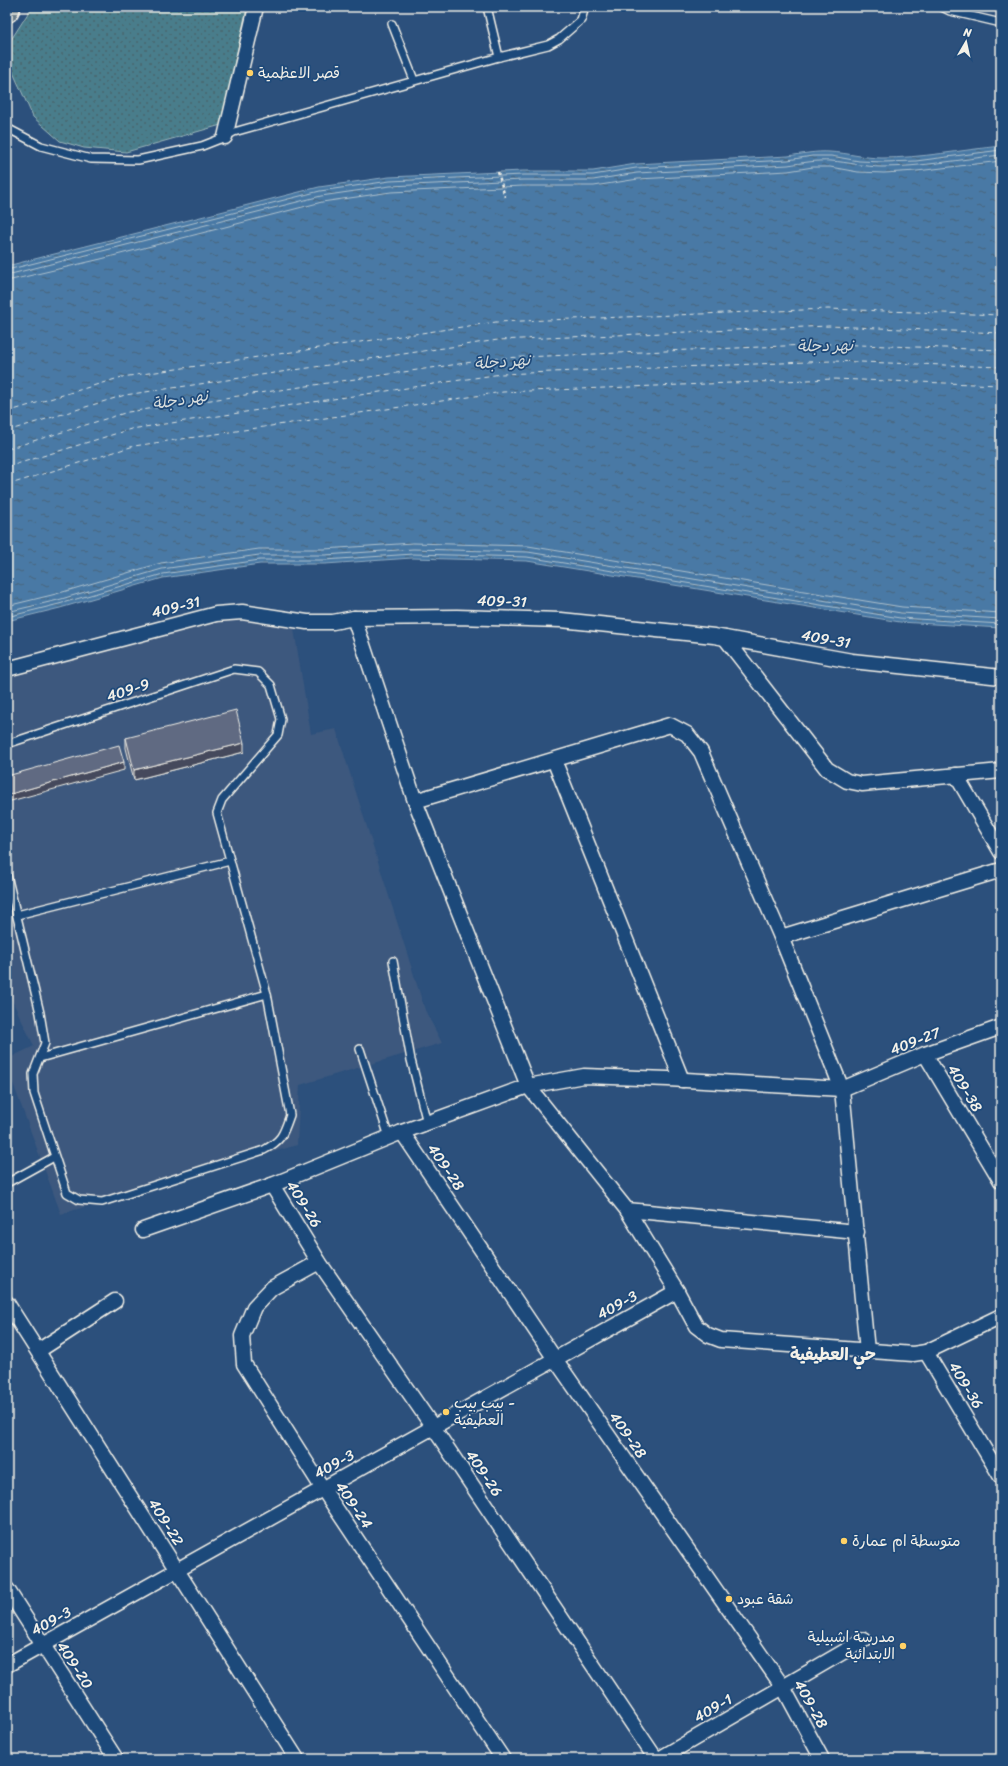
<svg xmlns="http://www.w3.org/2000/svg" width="1008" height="1766" viewBox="0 0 1008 1766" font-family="Sriracha,'Playpen Sans Arabic',sans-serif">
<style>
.built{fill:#3c587e}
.grass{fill:url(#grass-dots);stroke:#9eb7ba}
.water{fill:url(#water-ripples);stroke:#8da9c0}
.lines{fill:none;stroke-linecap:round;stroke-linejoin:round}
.shore{stroke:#afc1cd;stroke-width:1}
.ferry{stroke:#dadfde;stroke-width:1;stroke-dasharray:5 4;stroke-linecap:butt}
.service-casing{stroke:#f4f1e8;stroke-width:10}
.minor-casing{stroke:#f4f1e8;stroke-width:17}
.primary-casing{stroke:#f4f1e8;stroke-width:25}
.path{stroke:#f4f1e8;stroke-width:2.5;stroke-dasharray:3 3;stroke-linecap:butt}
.service{stroke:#1f4a7a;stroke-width:7}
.minor{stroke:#1f4a7a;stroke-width:14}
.primary{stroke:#6b7e8b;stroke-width:22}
.wall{fill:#535b70;stroke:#f4f1e8}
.shaded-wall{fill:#444a5b;stroke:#f4f1e8}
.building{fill:#616a82;stroke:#f4f1e8}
.poi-dot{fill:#ffd166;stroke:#1f4a7a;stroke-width:1.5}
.labels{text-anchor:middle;stroke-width:3.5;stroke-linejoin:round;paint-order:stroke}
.poi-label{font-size:15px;fill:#f4f1e8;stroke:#1f4a7a;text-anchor:start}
.street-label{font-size:15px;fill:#f4f1e8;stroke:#1f4a7a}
.water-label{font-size:16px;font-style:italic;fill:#dadfde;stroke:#1f4a7a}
.quarter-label{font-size:17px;font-weight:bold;fill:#f4f1e8;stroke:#1f4a7a}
</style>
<defs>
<pattern id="grass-dots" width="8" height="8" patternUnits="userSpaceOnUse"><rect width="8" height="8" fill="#487d8b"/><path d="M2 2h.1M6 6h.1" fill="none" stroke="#48656c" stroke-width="1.8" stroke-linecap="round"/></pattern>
<pattern id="water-ripples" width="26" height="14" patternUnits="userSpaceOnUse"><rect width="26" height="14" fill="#4879a5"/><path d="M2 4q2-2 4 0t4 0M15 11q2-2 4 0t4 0" fill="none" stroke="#48637a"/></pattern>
</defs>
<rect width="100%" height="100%" fill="#2c507c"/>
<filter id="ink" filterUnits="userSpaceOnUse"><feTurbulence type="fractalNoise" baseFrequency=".025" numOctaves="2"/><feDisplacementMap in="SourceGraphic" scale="8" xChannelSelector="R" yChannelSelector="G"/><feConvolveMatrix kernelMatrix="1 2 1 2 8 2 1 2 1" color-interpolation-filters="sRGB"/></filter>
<g filter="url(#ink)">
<polygon class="built" points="236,615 294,629 311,734 336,729 425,1010 442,1043 300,1085 297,1145 61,1214 7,1067 7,1059 34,1046 7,990 7,666"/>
<polygon class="grass" points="32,7 247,7 221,125 126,152 84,148 60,141 33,117 7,59 7,46"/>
<path class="water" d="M1001 146V628L900 622 527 561 412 558 325 564H260L163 578 60 608 7 621V266L319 187 389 177 523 171H593L636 164 788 156C802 154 816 151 830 152 848 153 864 158 882 158 921 158 962 150 1001 146Z"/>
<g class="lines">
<g class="shore">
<polyline points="7,270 320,191 390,181 523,175 593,175 636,168 788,160 812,156 831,156 859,161 883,162 916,161 1001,150"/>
<path d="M7 275 321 196 390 186 523 180H593L637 173 788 165C802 163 816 160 831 161 848 162 865 167 882 167 922 167 962 159 1001 155"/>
<polyline points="7,281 101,259 322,202 391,192 523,186 594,186 638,179 788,171 813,167 830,167 858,172 884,173 917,171 1001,161"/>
<polyline points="7,606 56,594 161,563 259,549 324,549 413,543 528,546 902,607 1001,613"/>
<polyline points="7,612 58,600 162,569 259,555 325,555 413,549 528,552 901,613 1001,619"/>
<polyline points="7,617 59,604 163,574 260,560 325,560 413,554 527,557 900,618 1001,624"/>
</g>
<g class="ferry">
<polyline points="7,412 122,377 496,322 828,309 1001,315"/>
<polyline points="7,431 125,395 498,340 829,326 1001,333"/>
<polyline points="7,449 128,412 500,358 831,344 1001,350"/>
<polyline points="7,467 131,429 501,374 832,361 1001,367"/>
<polyline points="7,485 134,446 503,392 833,379 1001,385"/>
</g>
<defs>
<g id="service">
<polyline points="487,7 499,57"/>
<polyline points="942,7 950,11 1001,23"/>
<polyline points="392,24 414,80"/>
<polyline points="7,128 41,146 91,159 138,160 202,146 225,137 234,132 499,57 548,45 559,39 581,20 585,7"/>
<path d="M7 744 234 669 258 672 271 685 281 719 278 735 222 800 217 813 267 994 290 1115C283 1135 282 1140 264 1150L102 1202 79 1200 67 1193 34 1093 33 1074 45 1043 40 1013 7 875"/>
<polyline points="17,915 230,861"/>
<polyline points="393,961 411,1060 427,1123"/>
<polyline points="360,1049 389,1137"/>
<polyline points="40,1058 267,994"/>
<polyline points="7,1183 54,1157"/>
</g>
<g id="minor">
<polyline points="225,137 256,7"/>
<polyline points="354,618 415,801 528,1086 627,1210 677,1291 696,1326 708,1335 721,1340 913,1354 926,1352 1001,1316"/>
<polyline points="725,638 827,769 847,781 862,784 1001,771"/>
<polyline points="7,669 216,614 242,612 307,622 333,622 354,618 457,617 561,620 714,636 852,661 1001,677"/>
<polyline points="554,760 682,1080"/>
<polyline points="956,775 1001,852"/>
<polyline points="415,801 670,725 687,734 701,752 781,937 842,1089 867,1351"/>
<polyline points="781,937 1001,870"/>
<polyline points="925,1054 1001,1181"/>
<polyline points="402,1132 555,1359 783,1687 822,1759"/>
<polyline points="272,1185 319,1262 433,1427 656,1759"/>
<polyline points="627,1210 857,1232"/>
<polyline points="143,1230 272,1185 402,1132 528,1086 584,1076 668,1079 842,1089 925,1054 1001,1027"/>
<polyline points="319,1262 272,1288 254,1307 242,1336 244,1364 323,1489 503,1759"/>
<polyline points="7,1303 297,1759"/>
<polyline points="38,1351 115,1301"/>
<polyline points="926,1352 1001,1477"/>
<polyline points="7,1589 116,1759"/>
<polyline points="7,1665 677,1291"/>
<polyline points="659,1759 864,1640"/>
</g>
<polyline id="primary" points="7,11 9,7"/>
</defs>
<use href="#service" class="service-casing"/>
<use href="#minor" class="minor-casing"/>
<use href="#primary" class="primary-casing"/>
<polyline class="path" points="498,172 505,197"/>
<use href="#service" class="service"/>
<use href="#minor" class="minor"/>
<use href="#primary" class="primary"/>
</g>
<polygon class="wall" points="126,738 244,752 134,780 126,748"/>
<g class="shaded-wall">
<polygon points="244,743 244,752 134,780 134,770"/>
<polygon points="124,762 124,770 7,802 7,795"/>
</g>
<g class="building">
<polygon points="236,710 244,743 134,770 126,738"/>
<polygon points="119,745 124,762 7,795 7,776"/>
</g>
</g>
<g class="poi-dot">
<circle cx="250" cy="73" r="4"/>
<circle cx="446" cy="1412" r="4"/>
<circle cx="844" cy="1541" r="4"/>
<circle cx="729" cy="1599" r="4"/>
<circle cx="903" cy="1646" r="4"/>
</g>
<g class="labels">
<g class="poi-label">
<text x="258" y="78">قصر الاعظمية</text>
<text x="454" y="1408">بيب بيب -<tspan x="454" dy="17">العطيفية</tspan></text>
<text x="852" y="1546">متوسطة ام عمارة</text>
<text x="737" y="1604">شقة عبود</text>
<text x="895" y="1642" text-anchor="end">مدرسة اشبيلية<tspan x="895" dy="17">الابتدائية</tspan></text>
</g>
<g class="street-label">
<text transform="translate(502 601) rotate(2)" y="5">409-31</text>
<text transform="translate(176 607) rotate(-14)" y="5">409-31</text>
<text transform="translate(826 639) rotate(10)" y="5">409-31</text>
<text transform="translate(128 690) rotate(-18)" y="5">409-9</text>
<text transform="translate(915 1041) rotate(-21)" y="5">409-27</text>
<text transform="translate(965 1088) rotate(59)" y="5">409-38</text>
<text transform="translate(446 1167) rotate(56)" y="5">409-28</text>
<text transform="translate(304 1204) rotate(58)" y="5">409-26</text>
<text transform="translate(617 1305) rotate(-29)" y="5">409-3</text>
<text transform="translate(966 1385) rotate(59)" y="5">409-36</text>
<text transform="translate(628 1435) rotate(55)" y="5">409-28</text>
<text transform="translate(334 1464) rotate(-29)" y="5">409-3</text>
<text transform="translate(484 1473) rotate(56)" y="5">409-26</text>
<text transform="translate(354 1505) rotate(56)" y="5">409-24</text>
<text transform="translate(166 1522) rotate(58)" y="5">409-22</text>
<text transform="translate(51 1621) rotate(-29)" y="5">409-3</text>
<text transform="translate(75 1665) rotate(57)" y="5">409-20</text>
<text transform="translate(811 1704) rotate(61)" y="5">409-28</text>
<text transform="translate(713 1708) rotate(-30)" y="5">409-1</text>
</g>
<g class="water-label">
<text transform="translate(825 345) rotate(-1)" y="6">نهر دجلة</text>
<text transform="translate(502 361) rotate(-4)" y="6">نهر دجلة</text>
<text transform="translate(180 399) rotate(-9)" y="6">نهر دجلة</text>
</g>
<g class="quarter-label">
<text x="833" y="1360">حي العطيفية</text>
</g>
</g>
<rect width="1008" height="1766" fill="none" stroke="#1f4a7a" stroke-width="24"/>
<rect x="12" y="12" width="984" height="1742" fill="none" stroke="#f4f1e8" stroke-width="1.5" filter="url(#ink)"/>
<g transform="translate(966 42) rotate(9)" stroke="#1f4a7a" stroke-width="3" paint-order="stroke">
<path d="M0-3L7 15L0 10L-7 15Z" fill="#f4f1e8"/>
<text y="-6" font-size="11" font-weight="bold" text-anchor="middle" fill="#f4f1e8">N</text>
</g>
</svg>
